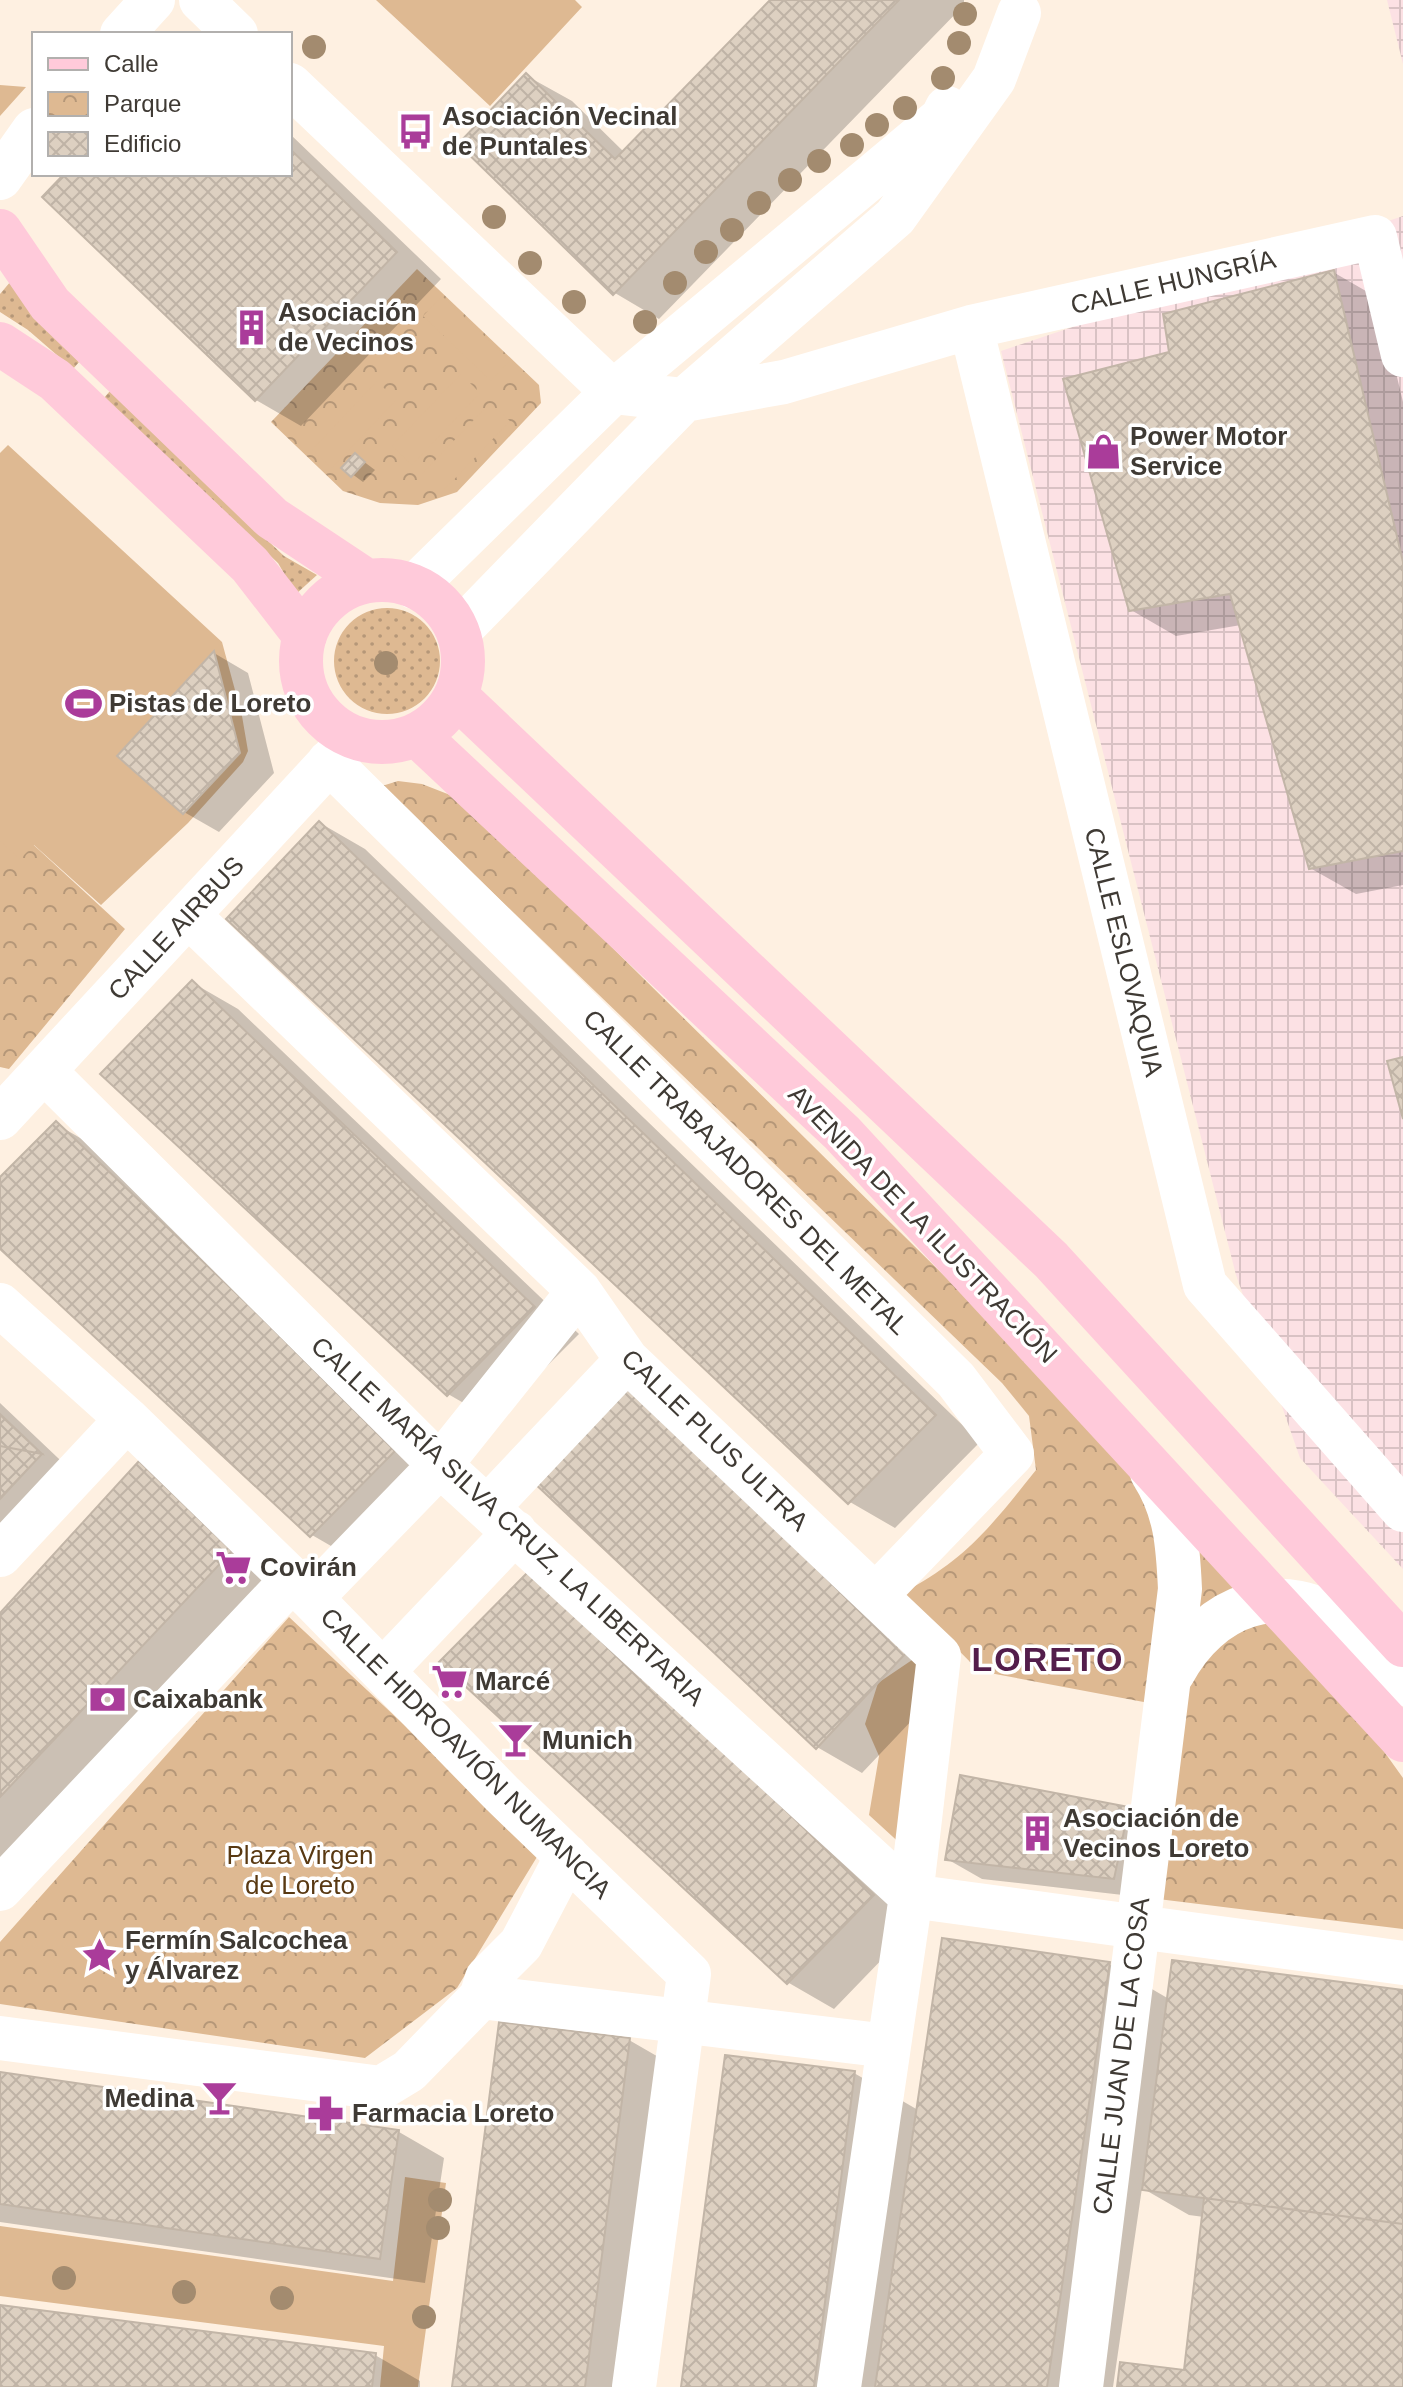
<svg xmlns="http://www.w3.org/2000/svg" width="1403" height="2387" font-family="Arial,sans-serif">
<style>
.industrial{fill:url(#industrial-grid)}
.grass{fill:url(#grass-dots)}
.park{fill:url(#park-crowns)}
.garden{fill:#deb992}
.shadow{fill:#0003}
.building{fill:url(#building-cross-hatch);stroke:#c2b5a7;stroke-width:2}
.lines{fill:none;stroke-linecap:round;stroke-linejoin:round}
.minor{stroke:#fff;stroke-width:44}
.major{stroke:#ffcada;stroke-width:44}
.tree{fill:#a38b6f}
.labels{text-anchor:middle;stroke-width:7;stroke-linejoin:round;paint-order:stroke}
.poi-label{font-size:26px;font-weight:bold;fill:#3f3a34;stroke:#fff;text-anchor:start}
.street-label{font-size:26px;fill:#3f3a34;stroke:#fff}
.park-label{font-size:26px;fill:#593912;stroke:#fff}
.district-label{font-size:34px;font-weight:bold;letter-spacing:2px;fill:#531d4b;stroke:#fff}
</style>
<defs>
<pattern id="industrial-grid" width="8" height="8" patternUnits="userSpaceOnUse" patternTransform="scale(2)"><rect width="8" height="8" fill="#fce1e4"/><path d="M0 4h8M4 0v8" fill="none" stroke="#d9c2c4"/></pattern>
<pattern id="grass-dots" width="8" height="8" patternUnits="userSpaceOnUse" patternTransform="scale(2)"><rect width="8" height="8" fill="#deb992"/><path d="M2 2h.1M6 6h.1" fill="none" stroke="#b59778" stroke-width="1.8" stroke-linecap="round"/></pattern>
<pattern id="park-crowns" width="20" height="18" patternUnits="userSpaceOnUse" patternTransform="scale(2)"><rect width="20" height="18" fill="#deb992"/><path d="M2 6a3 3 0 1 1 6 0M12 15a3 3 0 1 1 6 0" fill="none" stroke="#b59778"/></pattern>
<pattern id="building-cross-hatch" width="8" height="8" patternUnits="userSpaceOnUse" patternTransform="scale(2)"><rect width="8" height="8" fill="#ddd0c1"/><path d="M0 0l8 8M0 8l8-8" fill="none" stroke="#bfb3a6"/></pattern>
</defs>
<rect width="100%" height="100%" fill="#fef0e1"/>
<path class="industrial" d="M1387,0H1403V64Z
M1403,216V1569L1300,1458L1236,1275L1001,351Z"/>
<path class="grass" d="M11,281L79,362L73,369L28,330L0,312V294Z
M110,391L284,556L317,575L296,594L278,563L103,399Z
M334 661a53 53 0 1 1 106 0a53 53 0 1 1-106 0Z"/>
<path class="park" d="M417,269L539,385L541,403L457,492L418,505L380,503L343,491L271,422Z
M398,781L422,784L463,800L1077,1407L1243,1599L1149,1703L979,1671L902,1593C966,1560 992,1525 1036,1470L1029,1416L1002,1383L382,786Z
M0,814L125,929L9,1069L0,1067Z
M289,1617L540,1852L457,1988L365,2058L0,2004V1942Z
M1277,1620L1368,1729L1403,1778V1929L1158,1899L1192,1658L1222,1632Z"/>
<path class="garden" d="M376,0H575L582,7L490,106Z
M0,85L26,87L0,116Z
M442,296L510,360L491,381L423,316Z
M461,374L480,393L412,465L392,446Z
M377,381L396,400L332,468L312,450Z
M490,403L510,421L441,493L422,474Z
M8,445L222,642L242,716L248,751L243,762L188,823L101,905L34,845L20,859L0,841V453Z
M915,1658L943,1679L916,1858L869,1815L879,1756L865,1724L878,1683Z
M405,2177L446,2183L418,2387H380L384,2346L0,2296V2226L393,2281Z"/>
<path class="shadow" d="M773,0H964V5L659,319L615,293L527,76L572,101L625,153Z
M290,134L441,279L301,426L256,400L67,174H290Z
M1333,272L1378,298L1403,402V885L1356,894L1310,868L1241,625L1176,636L1131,610L1171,353Z
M355,455L375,470L363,482L344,468Z
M214,653L248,673L274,773L219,832L184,812Z
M320,823L365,849L980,1442L895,1528L850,1502Z
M193,983L238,1009L579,1334L493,1420L448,1394Z
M56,1124L101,1150L442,1475L357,1561L312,1535L0,1247V1180Z
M623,1388L950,1680L862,1773L817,1747Z
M0,1403L77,1476L0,1573Z
M185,1490L276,1577L0,1870V1616Z
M533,1570L918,1922L834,2009L789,1983L442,1662Z
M961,1777L1129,1809L1164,1829L1149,1898L982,1879L947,1859Z
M1109,1964L1169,1999L1403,1991V2387H1120L1185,2372L1204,2217L1189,2215L1142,2188L1113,2387H683L854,2073L918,2110Z
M629,2040L674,2066L633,2387H454Z
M0,2074L399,2132L444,2158L425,2283L0,2222Z
M0,2307L375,2355L420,2381V2387H0Z"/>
<path class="building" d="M770,0H899L613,295L458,144L526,73L615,159Z
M290,149L397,252L255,401L42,197L64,174H290Z
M1334,270L1403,562V851L1309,869L1230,594L1129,611L1063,379L1169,352L1163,314Z
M355,453L365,462L351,477L341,468Z
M214,651L240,753L183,814L117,756Z
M319,821L936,1415L848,1504L226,919Z
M192,980L535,1307L447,1396L100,1074Z
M1403,1057V1119L1387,1061Z
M56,1121L398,1448L310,1537L0,1249V1177Z
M623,1385L906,1653L816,1749L532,1481Z
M0,1414L42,1454L0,1446Z
M0,1415L42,1454L0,1498Z
M0,1446L42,1454L0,1499Z
M139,1461L232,1551L0,1797V1613Z
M532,1568L874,1895L787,1984L439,1662Z
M960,1775L1129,1807L1114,1879L945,1860Z
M942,1938L1110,1962L1047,2387H875Z
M1172,1960L1403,1990V2224L1142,2190Z
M499,2022L630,2038L585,2387H452Z
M725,2055L855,2071L814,2387H681Z
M0,2072L399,2130L380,2259L0,2204Z
M1204,2198L1403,2224V2387H1117L1120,2362L1184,2370Z
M0,2305L376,2353L372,2387H0Z"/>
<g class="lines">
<path class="minor" d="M201,0L236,34
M122,34L153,0
M290,85L613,392
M0,178L34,130
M971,327L1205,1285L1403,1510
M613,392L684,400L784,382L971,327L1375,237L1403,355
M414,587L613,392L942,118L947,108
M458,632L684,400L895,217L994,79L1019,13
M329,762L956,1380L1012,1454L876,1595
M188,915L579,1291L627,1360L939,1656L911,1896L839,2387
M44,1071L440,1465L911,1896
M0,1118L352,738
M0,1305L127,1419L311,1598L502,1794L689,1974L634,2387
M488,1507L627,1360
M0,1555L127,1419
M311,1598L440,1465L579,1291
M384,1670L515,1532
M1173,1673C1209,1605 1282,1576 1348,1626C1368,1642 1385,1665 1403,1684
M0,1889L291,1581
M911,1896L1403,1963
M481,1997L888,2046
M0,2038L381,2088L409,2071L481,1997L487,1978L521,1944L567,1856
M1081,2387L1180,1589C1178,1546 1176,1510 1152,1473"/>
<path class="major" d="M0,231L50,304L272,518L367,581
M0,344L55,380L250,565L305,636
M301 661a81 81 0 1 1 162 0a81 81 0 1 1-162 0Z
M456,696L1051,1260L1403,1645
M417,735L842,1133L1403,1740"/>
</g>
<g class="tree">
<circle cx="965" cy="14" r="12"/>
<circle cx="959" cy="43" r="12"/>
<circle cx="314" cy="47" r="12"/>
<circle cx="943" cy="78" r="12"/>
<circle cx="905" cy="108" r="12"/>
<circle cx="877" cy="125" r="12"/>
<circle cx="852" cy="145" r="12"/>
<circle cx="819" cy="161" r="12"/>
<circle cx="790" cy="180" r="12"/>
<circle cx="759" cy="203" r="12"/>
<circle cx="494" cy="217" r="12"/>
<circle cx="732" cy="230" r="12"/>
<circle cx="706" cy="252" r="12"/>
<circle cx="530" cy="263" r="12"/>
<circle cx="675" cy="283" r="12"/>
<circle cx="574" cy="302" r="12"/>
<circle cx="645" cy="322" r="12"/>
<circle cx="386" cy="663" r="12"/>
<circle cx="440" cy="2200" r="12"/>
<circle cx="438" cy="2228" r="12"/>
<circle cx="64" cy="2278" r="12"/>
<circle cx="184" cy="2292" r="12"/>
<circle cx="282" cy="2298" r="12"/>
<circle cx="424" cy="2317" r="12"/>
</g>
<defs>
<symbol id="bus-bare" viewBox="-9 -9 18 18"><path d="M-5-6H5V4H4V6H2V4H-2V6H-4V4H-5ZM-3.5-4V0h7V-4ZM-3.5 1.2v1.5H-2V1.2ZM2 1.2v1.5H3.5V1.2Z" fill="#aa3c9a" stroke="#fff" stroke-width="2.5" paint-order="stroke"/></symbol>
<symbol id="building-bare" viewBox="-9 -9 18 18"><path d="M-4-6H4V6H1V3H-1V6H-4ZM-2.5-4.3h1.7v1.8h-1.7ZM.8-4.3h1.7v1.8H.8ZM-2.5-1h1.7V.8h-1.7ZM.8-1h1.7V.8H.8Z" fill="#aa3c9a" stroke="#fff" stroke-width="2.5" paint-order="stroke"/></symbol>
<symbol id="shop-bare" viewBox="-9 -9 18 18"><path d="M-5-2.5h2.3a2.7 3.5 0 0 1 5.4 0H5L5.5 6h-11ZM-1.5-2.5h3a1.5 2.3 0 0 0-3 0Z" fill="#aa3c9a" stroke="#fff" stroke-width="2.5" paint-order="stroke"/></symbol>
<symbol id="stadium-bare" viewBox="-9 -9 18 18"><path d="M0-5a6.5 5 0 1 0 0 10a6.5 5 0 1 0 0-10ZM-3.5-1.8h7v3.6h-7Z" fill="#aa3c9a" stroke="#fff" stroke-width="2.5" paint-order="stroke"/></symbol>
<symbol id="supermarket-bare" viewBox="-9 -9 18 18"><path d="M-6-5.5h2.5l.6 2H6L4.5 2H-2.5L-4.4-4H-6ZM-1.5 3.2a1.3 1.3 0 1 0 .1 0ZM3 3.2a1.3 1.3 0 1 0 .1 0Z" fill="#aa3c9a" stroke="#fff" stroke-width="2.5" paint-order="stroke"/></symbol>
<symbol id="bank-bare" viewBox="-9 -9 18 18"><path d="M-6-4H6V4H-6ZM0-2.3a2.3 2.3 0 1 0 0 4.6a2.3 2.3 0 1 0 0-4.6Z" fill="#aa3c9a" stroke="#fff" stroke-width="2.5" paint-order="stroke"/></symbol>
<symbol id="bar-bare" viewBox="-9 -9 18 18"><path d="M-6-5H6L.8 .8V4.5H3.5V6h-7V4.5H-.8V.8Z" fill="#aa3c9a" stroke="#fff" stroke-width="2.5" paint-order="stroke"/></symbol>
<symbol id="sight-bare" viewBox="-9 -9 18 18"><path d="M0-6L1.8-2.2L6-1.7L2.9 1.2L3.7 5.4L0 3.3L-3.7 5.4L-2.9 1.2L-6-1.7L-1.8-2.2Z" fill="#aa3c9a" stroke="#fff" stroke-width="2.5" paint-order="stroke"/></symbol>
<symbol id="pharmacy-bare" viewBox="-9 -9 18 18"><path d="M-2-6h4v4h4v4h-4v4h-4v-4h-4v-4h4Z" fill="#aa3c9a" stroke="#fff" stroke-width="2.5" paint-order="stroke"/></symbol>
</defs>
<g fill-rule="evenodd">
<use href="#bus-bare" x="390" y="106" width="51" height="51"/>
<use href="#building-bare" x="226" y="302" width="51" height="51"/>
<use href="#shop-bare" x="1078" y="426" width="51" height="51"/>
<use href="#stadium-bare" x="58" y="678" width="51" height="51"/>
<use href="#supermarket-bare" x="208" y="1542" width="51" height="51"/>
<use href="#supermarket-bare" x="424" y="1656" width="51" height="51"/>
<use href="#bank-bare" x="82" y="1674" width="51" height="51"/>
<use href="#bar-bare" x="490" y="1714" width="51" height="51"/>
<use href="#building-bare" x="1012" y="1808" width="51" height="51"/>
<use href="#sight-bare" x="74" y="1930" width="51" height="51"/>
<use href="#bar-bare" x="194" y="2072" width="51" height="51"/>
<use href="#pharmacy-bare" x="300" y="2088" width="51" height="51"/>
</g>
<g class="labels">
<g class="poi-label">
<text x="442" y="125">Asociación Vecinal<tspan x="442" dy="30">de Puntales</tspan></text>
<text x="278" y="321">Asociación<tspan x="278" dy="30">de Vecinos</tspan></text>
<text x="1130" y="445">Power Motor<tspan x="1130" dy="30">Service</tspan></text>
<text x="109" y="712">Pistas de Loreto</text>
<text x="260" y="1576">Covirán</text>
<text x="475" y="1690">Marcé</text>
<text x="133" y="1708">Caixabank</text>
<text x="542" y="1749">Munich</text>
<text x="1063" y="1827">Asociación de<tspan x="1063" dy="30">Vecinos Loreto</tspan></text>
<text x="125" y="1949">Fermín Salcochea<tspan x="125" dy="30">y Álvarez</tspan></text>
<text x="194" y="2107" text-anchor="end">Medina</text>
<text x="352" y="2122">Farmacia Loreto</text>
</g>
<g class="street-label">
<text transform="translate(1173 282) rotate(-13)" y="9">CALLE HUNGRÍA</text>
<text transform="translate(176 928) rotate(-47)" y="9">CALLE AIRBUS</text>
<text transform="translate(1124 952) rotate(76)" y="9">CALLE ESLOVAQUIA</text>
<text transform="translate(746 1172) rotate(45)" y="9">CALLE TRABAJADORES DEL METAL</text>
<text transform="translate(923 1224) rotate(46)" y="9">AVENIDA DE LA ILUSTRACIÓN</text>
<text transform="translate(715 1440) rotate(44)" y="9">CALLE PLUS ULTRA</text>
<text transform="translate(508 1521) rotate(43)" y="9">CALLE MARÍA SILVA CRUZ, LA LIBERTARIA</text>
<text transform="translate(466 1753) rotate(45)" y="9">CALLE HIDROAVIÓN NUMANCIA</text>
<text transform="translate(1121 2056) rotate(-83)" y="9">CALLE JUAN DE LA COSA</text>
</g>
<g class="park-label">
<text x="300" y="1864">Plaza Virgen<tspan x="300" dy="30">de Loreto</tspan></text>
</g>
<g class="district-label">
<text x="1048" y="1671">LORETO</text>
</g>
</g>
<rect x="32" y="32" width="260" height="144" fill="#ffffff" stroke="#b2b0ae" stroke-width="2"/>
<rect x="48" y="58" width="40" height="12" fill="#ffcada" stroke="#b2b0ae" stroke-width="2"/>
<text x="104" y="72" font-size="24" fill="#3f3a34">Calle</text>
<rect x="48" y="92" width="40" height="24" fill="url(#park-crowns)" stroke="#b2b0ae" stroke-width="2"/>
<text x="104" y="112" font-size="24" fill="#3f3a34">Parque</text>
<rect x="48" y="132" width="40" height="24" fill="url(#building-cross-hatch)" stroke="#b2b0ae" stroke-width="2"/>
<text x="104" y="152" font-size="24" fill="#3f3a34">Edificio</text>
</svg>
